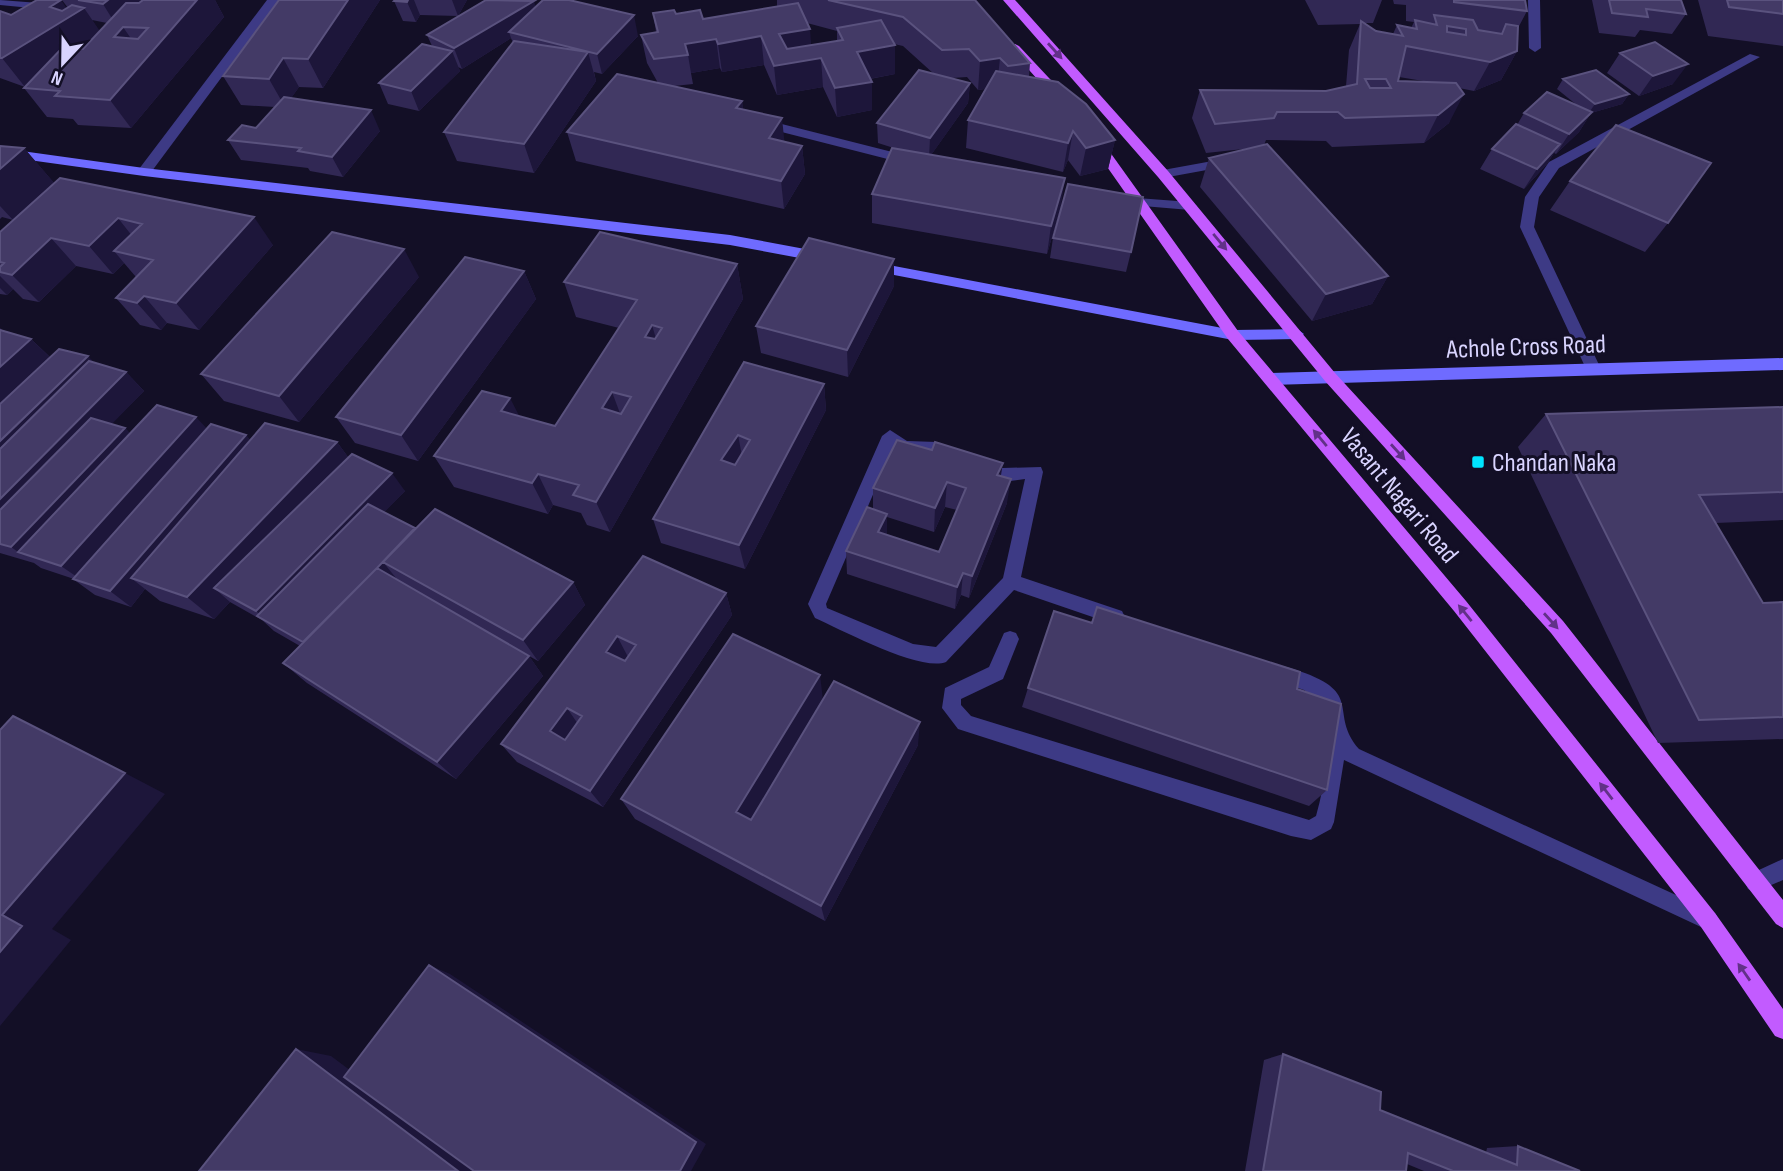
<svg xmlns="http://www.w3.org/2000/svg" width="1783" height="1171" font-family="'Sofia Sans Condensed',sans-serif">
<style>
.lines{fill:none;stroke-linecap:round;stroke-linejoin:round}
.lane{fill:#3d3a85;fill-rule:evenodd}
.street{fill:#3d3a85;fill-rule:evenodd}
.secondary{fill:#6f6bff;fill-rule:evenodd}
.primary{fill:#c25bff;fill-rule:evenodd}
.wall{fill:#312854;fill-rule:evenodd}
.shaded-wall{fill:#1d163a}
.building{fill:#433a66;stroke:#5a527e;stroke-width:2;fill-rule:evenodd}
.oneway{fill:#623188}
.poi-dot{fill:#00e5ff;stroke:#130f26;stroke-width:2.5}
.labels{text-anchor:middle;stroke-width:6;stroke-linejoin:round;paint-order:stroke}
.street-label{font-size:26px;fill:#d9d4ff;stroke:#130f26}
.poi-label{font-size:26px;fill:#d9d4ff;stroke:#130f26;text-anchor:start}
</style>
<rect width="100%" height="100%" fill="#130f26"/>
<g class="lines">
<path class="lane" d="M1750,54L1760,57L1559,168L1539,197L1534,227L1601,369L1598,373H1588L1520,227L1525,197L1549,162Z
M762,119L916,158L917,161L911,165L758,126L756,123Z
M1124,197L1190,202L1197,206L1190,210L1119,204V198Z"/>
<path class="street" d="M0,0L52,4L58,7L52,10L0,5Z
M267,0H279L149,175H139V169Z
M1528,0H1540L1541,48L1535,52L1529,48Z
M1229,158L1235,162L1234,165L1163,178L1156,174L1163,170Z
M890,430L907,441L937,442L1003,468L1041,467L1043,472L1021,577L1122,611L1125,617L1122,623L1116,625L1014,590L946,662C920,672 842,630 815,618L808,604L882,436ZM893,448L903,453L936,454L1002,482L1025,479L1003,578L936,647L913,644L827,608L826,604Z
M1010,631L1016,633L1019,639L1003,679L961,699V705L971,716L1309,820L1316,816C1326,781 1331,740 1325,705L1304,690L1272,679L1270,673L1272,667C1282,664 1290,668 1299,671C1365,693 1328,713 1359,749L1715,913L1719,920L1715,927L1708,931L1701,927L1344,760L1334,822L1331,829L1311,840L1291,836L958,729L942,708L945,688L989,667L1004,633Z
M1783,859V880L1755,892L1748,889L1745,882L1748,875Z"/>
<path class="secondary" d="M0,148L144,168L730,235L821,252L828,257L821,262L730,245L144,176L0,156Z
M873,262L1233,330L1297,329L1304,334L1297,339L1233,340L868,270L866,267Z
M1783,358V370L1271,385L1263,379L1271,373Z"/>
<path class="primary" d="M1003,0H1015L1168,171L1335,373L1563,621L1783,900V928L1776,924L1551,633L1325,381L1158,177Z
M1015,44L1019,46L1064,94V100H1056L1011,50L1009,48Z
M1097,140L1102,141L1238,331L1466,601L1715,913L1783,1009V1039L1775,1036L1701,927L1454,611L1228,339L1091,144Z"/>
</g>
<path class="wall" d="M62,0H215L224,17L131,128L78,125L73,119L47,117L24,88L25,87L0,78V11L11,15L67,8H68ZM92,20L107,23L99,31Z
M279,0H380L323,88L299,87L291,98L380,131L343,177L310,171L308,168L241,160L228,140L256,128L275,107L241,105L223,76Z
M395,0H467L458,16L420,15L416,22L403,21L394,1Z
M777,0H975L1030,63L1029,77L1115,140L1108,169L1080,176L1068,160L1063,172L966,148L968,120L985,89L978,90L967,77L952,78L970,83L968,103L931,155L1061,206L1047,254L872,223V194L900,150L878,143L877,123L934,74L903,46L894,44L895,74L870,79L872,82V110L837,117L823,87L777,95L764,65L722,72L720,68L691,73L693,84L674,86L742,101L743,110L784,142L802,146L805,174L784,209L576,161L567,132L658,83L647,63L641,35L656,32L653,13L676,14L703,19L777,6ZM807,23L837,31V41L811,45Z
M1305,0H1382L1373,23H1365L1376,31L1393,34L1397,25L1411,28L1414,22L1406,21V5L1394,4L1393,0H1525L1527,11L1518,28L1517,51L1501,80L1474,91L1459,88L1449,123L1424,143L1332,147L1326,141L1266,140L1264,145L1388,276L1372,304L1312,321L1200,187L1209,158L1253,148L1206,153L1192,118L1200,90L1326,91L1346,86L1349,50L1360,24L1318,25ZM1399,77L1429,82L1398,81Z
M1592,0H1681L1686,14L1672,34L1640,30L1635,37L1599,33Z
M1698,0H1783V46L1708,36Z
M536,7L638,36L602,74L594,72L596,81L534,173L457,161L444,132L513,43L511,38L462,69L458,67L460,71L419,111L388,104L379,83L432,46L427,35Z
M1620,53L1673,84L1639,96L1607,73Z
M1563,79L1629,94L1622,104L1591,113L1579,132L1556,154L1554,153L1547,164L1524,189L1480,169L1492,149L1517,125L1524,113L1578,106L1557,89Z
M0,146L24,148L54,183L273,245L199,330L167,323L161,330L140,325L116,298L136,277L124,263L113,274L76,266L39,302L23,299L13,289L7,295L0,294V232L13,220L2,217L0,219Z
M1570,181L1668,223L1645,252L1550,210Z
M1053,238L1131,252L1126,272L1050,258Z
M737,264L743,299L610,532L587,525L581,513L553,505L548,514L454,487L434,456L519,416L555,426L619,328L576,317L564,282Z
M524,271L536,299L418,461L355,443L336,417Z
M419,277L299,422L224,401L201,374Z
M894,286L848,377L761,353L756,326Z
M0,328L2,330L31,339L50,357L94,363L126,372L144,391L111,424L125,428L130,434L207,429L246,435L250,440L337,442L348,457L405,491L384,512L416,528L573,582L585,605L538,661L522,652L529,656L543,676L456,779L307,683L283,663L300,646L274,631L262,620L230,602L214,619L160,601L145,589L131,607L95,595L73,579H74L41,568L34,563L0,553Z
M744,362L824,384L826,410L745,569L661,543L653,519Z
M1783,407V520L1716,523L1763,603L1783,602V739L1658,743L1518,447L1546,414Z
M932,450L1003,463L1000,476L1007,503L969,598L961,595L955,609L847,574L846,551L873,509V488ZM945,507L957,510L939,552L887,535V517L934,532Z
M643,556L726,593L732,615L603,807L517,762L501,744Z
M1028,688L1297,689L1327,790L1309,806L1022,707Z
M823,699L918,745L825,921L635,819L621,799Z
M1283,1054L1380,1110L1486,1153L1487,1148L1518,1146L1580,1171H1424L1407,1164L1406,1171H1245L1264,1060Z"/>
<path class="shaded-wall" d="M61,0L72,16L84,8L104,37L25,87L2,58L50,7Z
M108,0H147L116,25L103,4Z
M197,0H215L224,17L131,128L110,100Z
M348,0H380L323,88L308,59Z
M408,0H414L420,15L416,22L407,2Z
M452,0H467L458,16Z
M534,1L540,21L509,32L511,38L462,69L454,48Z
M634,15L638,36L602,74L597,54Z
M123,27L143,56L114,37Z
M810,29L812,57L782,63L779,34Z
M761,36L764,65L722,72L718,44Z
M716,39L720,68L691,73L688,55L685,44Z
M895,45V74L858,81L857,52Z
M452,51L460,71L419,111L411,91Z
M1517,51L1501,80L1474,91L1490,62Z
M588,52L596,81L534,173L524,144Z
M283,58L299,87L285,107L269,79Z
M821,58L823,87L777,95L774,66Z
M1000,58L997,87L978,90L980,61Z
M1688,64L1673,84L1639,96L1653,76Z
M872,82V110L837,117L835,88Z
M970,83L968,103L929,158L930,138Z
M1464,94L1449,123L1424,143L1438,115Z
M1629,94L1622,104L1591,113L1579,132L1556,154L1569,134L1588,114L1595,104Z
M742,101L746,130L736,108Z
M371,110L380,131L343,177L332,157Z
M782,118L785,147L769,138Z
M1073,131L1068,160L1063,172L1068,143Z
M1115,140L1108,169L1080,176L1086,148Z
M1560,144L1547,164L1524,189L1537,169Z
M802,146L805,174L784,209L781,181Z
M24,148L55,184L13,220L0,206V169Z
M1065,178L1061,206L1047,254L1051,226Z
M254,217L273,245L199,330L176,303Z
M118,218L140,246L114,251L124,263L113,274L89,246Z
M51,238L76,266L39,302L12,275Z
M404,249L419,277L299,422L279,396Z
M894,259V286L848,377L847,350Z
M737,264L743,299L610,532L596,502Z
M524,271L536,299L418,461L401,435Z
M0,276L13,289L7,295L0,288Z
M1388,276L1372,304L1312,321L1326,294Z
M144,296L167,323L161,330L137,303Z
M652,325L662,359L645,337Z
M0,328L21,348L31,339L59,366L0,422Z
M88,356L106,375L0,480V441Z
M126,372L144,391L0,539V499Z
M824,384L826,410L745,569L739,545Z
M612,392L624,424L602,408Z
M510,398L527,431L501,411Z
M196,417L213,435L83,581L61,566Z
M125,428L143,446L18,552L34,563L11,547Z
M246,435L261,453L131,578L145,589L131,607L110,591Z
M738,435L743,461L727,485L721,460Z
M337,442L356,468L214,588L230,602L214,619L187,597Z
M1003,463L999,487L997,475Z
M392,473L405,491L274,626L256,611Z
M538,474L553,505L548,514L532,483Z
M1011,479L1007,503L969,598L972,576Z
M947,482L945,507L934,532L935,508Z
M887,514V538L878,532Z
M383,562L396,578L322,658L306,644Z
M963,573L961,595L955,609L957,587Z
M573,582L585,605L538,661L523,640Z
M726,593L732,615L603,807L590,791Z
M617,636L628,657L618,672L606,652Z
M529,656L543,676L456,779L437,762Z
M820,675L823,700L744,831L736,812Z
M567,708L580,727L564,750L550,731Z
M920,722L918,745L825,921L821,906Z
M125,773L165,794L52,929L71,940L0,1026V952L2,915Z
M429,965L450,974L706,1144L691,1171H680Z
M296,1049L331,1056L485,1171H458Z"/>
<path class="building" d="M37,0H61L50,7L62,11L72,5L84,8L2,58H0V11L11,15Z
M78,0H108L103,4Z
M143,0H197L110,100L55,96L60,91L24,88L63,47L83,49L126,3H139ZM123,27L148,28L138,39L114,37Z
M279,0H348L308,59L283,58L269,79L223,76Z
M395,0H408L407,2L394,1Z
M486,0L534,1L454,48L427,35Z
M543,0H569L634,15L597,54L509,32Z
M828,0H975L1030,63L1008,66L1000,58L980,61L969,49L942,50L903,17Z
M1454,0H1525L1527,11L1454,2Z
M1609,0H1681L1686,14L1646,9L1648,17L1612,13Z
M1727,0H1783V14L1729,7Z
M798,3L810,29L779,34L787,49L843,40L837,28L881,20L895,45L857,52L872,82L835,88L821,58L774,66L761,36L718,44L716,39L685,44L688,55L654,59L641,35L658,32L653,13L674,10L676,14L700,10L703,19Z
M1434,15L1473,20L1478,30L1502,34L1506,24L1518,26L1517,51L1490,62L1406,46L1398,81L1456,83L1464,94L1438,115L1345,118L1338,112H1277L1274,118L1215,124L1200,90L1326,91L1357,84L1361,21L1376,31L1403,36L1397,25L1417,29L1415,20L1437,25ZM1447,26L1466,29V35L1447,32ZM1365,79H1386L1391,88H1370Z
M514,41L588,52L524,144L444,132Z
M1655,42L1688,64L1653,76L1620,53Z
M422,44L452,51L411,91L379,83Z
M919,70L970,83L930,138L877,123Z
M1596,70L1629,94L1595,104L1563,79Z
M996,71L1058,82L1086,104L1115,140L1086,148L1073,131L1068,143L968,120Z
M617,74L742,101L736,108L782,118L769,138L802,146L781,181L567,132Z
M1547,92L1592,112L1569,134L1524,113Z
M284,97L371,110L332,157L298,151L301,148L228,140L242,125L256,128Z
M1516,124L1560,144L1537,169L1492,149Z
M1616,125L1711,163L1668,223L1570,181Z
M1267,144L1388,276L1326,294L1209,158Z
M0,146L24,148L0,169Z
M892,148L1065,178L1051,226L872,194Z
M60,178L254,217L176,303L144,296L137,303L116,298L153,260L114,251L142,224L118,218L89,246L51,238L12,275L0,272V267L4,263L0,262V232Z
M1068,184L1143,197L1131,252L1053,238Z
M332,232L404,249L279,396L201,374Z
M600,232L737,264L596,502L573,495L579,485L538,474L532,483L434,456L482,391L510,398L501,411L555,426L637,300L564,282ZM652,325L662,328L655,339L645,337ZM612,392L631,397L621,414L602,408Z
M809,238L894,259L847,350L756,326Z
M465,257L524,271L401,435L336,417Z
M0,330L31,339L0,367Z
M59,349L88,356L0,441V404Z
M89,361L126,372L0,499V449Z
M744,362L824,384L739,545L653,519ZM738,435L750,440L735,465L721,460Z
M157,405L196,417L61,566L18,552Z
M1783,407V492L1699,495L1763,603L1783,602V717L1699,720L1546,414Z
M91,418L125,428L11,547L0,544V510Z
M265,423L337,442L187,597L131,578Z
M211,424L246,435L110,591L73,579Z
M897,440L932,450L935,442L1003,463L997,475L1011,479L972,576L963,573L957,587L846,551L867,507L887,514L878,532L939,552L966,488L947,482L935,508L873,488Z
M352,454L392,473L256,611L214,588Z
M368,504L415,528L377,568L303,642L257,616Z
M435,509L573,582L523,640L383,562Z
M643,556L726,593L590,791L501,744ZM617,636L636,645L625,661L606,652ZM567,708L582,716L565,740L550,731Z
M377,568L529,656L437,762L283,663Z
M1097,607L1300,672L1297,689L1341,704L1327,790L1028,688L1054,611L1092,623Z
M733,634L820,675L736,812L751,820L834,681L920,722L821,906L621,799Z
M13,716L125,773L2,915L22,926L0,952V730Z
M429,965L696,1142L680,1171H474L344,1077Z
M296,1049L458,1171H199Z
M1283,1054L1381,1092L1380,1110L1517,1165L1518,1146L1580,1171H1453L1408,1153L1406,1171H1263Z"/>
<defs><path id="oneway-solid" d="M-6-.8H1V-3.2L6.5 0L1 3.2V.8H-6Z" transform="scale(1.75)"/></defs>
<g class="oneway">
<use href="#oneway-solid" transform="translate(1055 51) rotate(48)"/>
<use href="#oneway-solid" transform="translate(1220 242) rotate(50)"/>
<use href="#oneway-solid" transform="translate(1320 438) rotate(-130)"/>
<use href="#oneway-solid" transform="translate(1398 452) rotate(48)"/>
<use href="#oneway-solid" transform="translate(1465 613) rotate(-129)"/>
<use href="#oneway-solid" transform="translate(1551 621) rotate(48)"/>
<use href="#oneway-solid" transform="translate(1606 791) rotate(-128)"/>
<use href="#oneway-solid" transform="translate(1744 972) rotate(-125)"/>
</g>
<rect class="poi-dot" x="1471" y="455" width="14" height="14" rx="3.5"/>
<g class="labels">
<g class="street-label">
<text transform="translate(1526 346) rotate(-2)" y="9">Achole Cross Road</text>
<text transform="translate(1400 495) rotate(50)" y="9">Vasant Nagari Road</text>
</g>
<g class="poi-label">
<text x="1492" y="471">Chandan Naka</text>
</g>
</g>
<g transform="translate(63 63) rotate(202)" stroke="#130f26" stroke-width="5" paint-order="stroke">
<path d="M0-5L12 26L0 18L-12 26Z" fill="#d9d4ff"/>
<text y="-10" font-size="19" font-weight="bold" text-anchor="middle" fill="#d9d4ff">N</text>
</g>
</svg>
